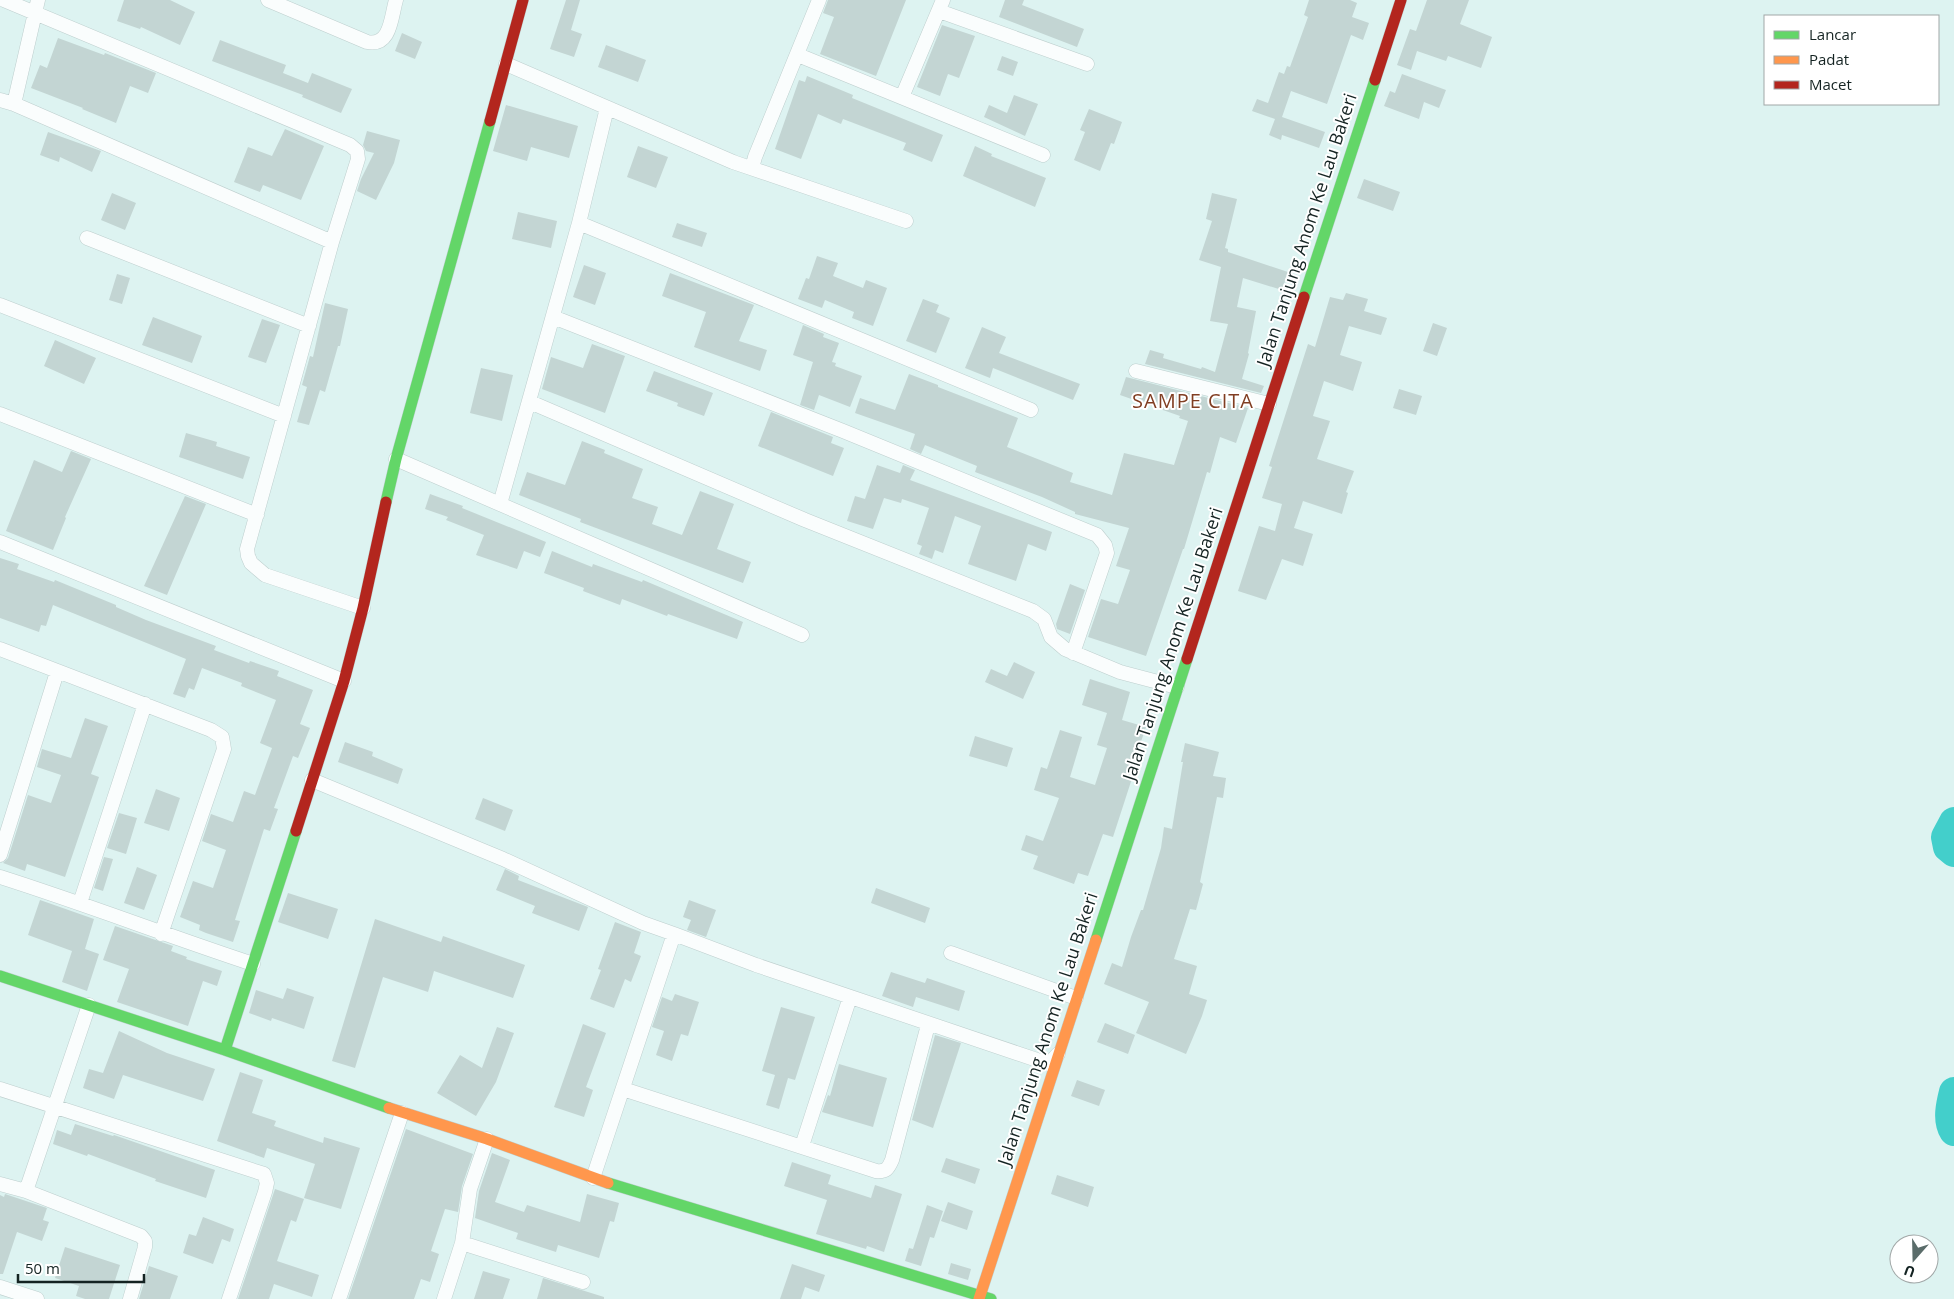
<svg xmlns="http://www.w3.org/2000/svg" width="1954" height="1299" font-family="'Open Sans',sans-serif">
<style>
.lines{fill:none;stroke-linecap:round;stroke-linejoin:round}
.river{stroke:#43cfcb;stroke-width:30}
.building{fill:#c3d5d3}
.street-casing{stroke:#becfce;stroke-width:15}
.fast-casing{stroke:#becfce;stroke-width:12}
.slow-casing{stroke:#becfce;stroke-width:12}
.jam-casing{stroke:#becfce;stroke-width:12}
.street{stroke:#fafdfd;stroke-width:14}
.fast{stroke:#63d668;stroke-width:11}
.slow{stroke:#ff974d;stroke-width:11}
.jam{stroke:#b3261e;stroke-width:11}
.labels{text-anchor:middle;stroke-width:4;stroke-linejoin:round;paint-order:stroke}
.street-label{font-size:18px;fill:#142322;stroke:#fff}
.quarter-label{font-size:20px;letter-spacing:1px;fill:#803e22;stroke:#fff}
</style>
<rect width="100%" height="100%" fill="#ddf3f1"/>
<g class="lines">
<path class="river" d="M1954,822L1946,837L1948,847L1954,852
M1954,1092C1951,1104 1947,1120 1954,1131"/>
</g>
<path class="building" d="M124,0H170L195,12L180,45L141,27L140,29L117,21Z
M566,0H580L571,30L582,34L574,57L550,49Z
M828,0H906L876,76L820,54L834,17L823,13Z
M1005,0H1024L1022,5L1084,29L1077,47L999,17Z
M1309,0H1350L1357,3L1352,17L1369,23L1363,40L1351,35L1327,104L1291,91L1282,117L1325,132L1319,148L1282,135L1281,140L1269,135L1275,119L1252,111L1257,99L1268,103L1279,72L1284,74L1287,66L1290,67L1308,17L1304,15Z
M1427,0H1469L1460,24L1492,37L1481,68L1448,56L1446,61L1417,51L1411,70L1397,65L1410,29L1416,31Z
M942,25L975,36L959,78L948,74L940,96L917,87Z
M402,33L422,42L415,59L395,51Z
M58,38L104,55L105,53L156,73L148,93L130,86L116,123L82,109L83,108L31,88L40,65L47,68Z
M220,40L286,65L283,73L308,83L312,73L352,89L341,113L302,97L303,95L212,61Z
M606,45L646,60L638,82L598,67Z
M1002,56L1018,62L1013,76L997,70Z
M1402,74L1446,90L1439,108L1424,102L1419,119L1384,106L1390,91L1395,93Z
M807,76L853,95L852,98L943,135L932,162L903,150L906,143L843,119L841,124L818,114L801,159L775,149L799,80L805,82Z
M1014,95L1038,104L1025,136L984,117L989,105L1007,113Z
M506,105L578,126L569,158L531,147L527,161L493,151Z
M1089,109L1122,122L1114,144L1111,143L1100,171L1074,160L1085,132L1080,130Z
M285,129L324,146L301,200L263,185L260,192L234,182L248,147L272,156Z
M367,131L400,140L394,163L376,200L357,191L361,179L374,153L366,151L363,145Z
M48,132L101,151L92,172L60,157L59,162L40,155Z
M638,146L668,157L656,188L627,177Z
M975,146L992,154L991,156L1046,178L1035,207L963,176Z
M1364,179L1400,192L1393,211L1357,198Z
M112,193L136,203L125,230L101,220Z
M1212,193L1237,199L1225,248L1228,249V252L1288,272L1282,290L1243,278L1237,307L1256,311L1248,353L1249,354L1242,379L1264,386L1261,393L1145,364L1150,350L1164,354L1163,358L1201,369L1202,367L1215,372L1228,324L1210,321L1221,267L1199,260L1212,221L1206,219Z
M518,212L557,221L551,248L512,239Z
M677,223L707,233L702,247L672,237Z
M817,256L838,263L833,276L863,288L866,280L887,288L873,326L852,318L854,312L825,300L822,308L798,299L806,278L809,279Z
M584,265L606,273L595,305L573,297Z
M670,273L754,305L739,341L767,350L760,371L694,347L706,312L662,296Z
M117,274L130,278L122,304L109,300Z
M1346,293L1368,299L1364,311L1387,318L1381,335L1349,326L1340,355L1362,362L1353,391L1324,381L1313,416L1330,421L1317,459L1354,471L1346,492L1348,493L1342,514L1303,501L1294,528L1313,534L1303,566L1282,559L1266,600L1238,591L1259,526L1275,531L1282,504L1262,498L1272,467L1269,466L1308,344L1315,347L1330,297L1343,300Z
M923,299L939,305L936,312L950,318L936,353L906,341Z
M325,303L348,309L340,346H338L325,392L320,390L309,425L297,422L307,387L302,385L310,356L313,357Z
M153,317L202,336L192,363L142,345Z
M262,319L280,325L266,363L248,357Z
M1433,323L1447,328L1437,356L1423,351Z
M803,325L824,334L823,337L839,343L832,362L836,363L835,366L862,376L850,407L819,395L814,410L800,405L813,362L793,355Z
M982,327L1006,337L999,353L1080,384L1073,400L993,368L990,378L965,368Z
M55,340L96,358L84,384L44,366Z
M592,344L625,356L605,413L542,389L551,357L583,368Z
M481,368L513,375L502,421L470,413Z
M654,371L713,393L704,416L677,406L678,403L646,391Z
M909,374L938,385V387L1018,418L1007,447L1073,473L1070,482L1112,495L1124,453L1174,465L1188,421L1179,418L1180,416L1120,395L1126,377L1248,408L1236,443L1220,437L1210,473L1207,472L1184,549H1183L1146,656L1088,637L1101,599L1118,604L1130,570L1116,566L1129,528L1075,514V512L1042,497L975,472L977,466L925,445L921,454L910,449L915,434L855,413L860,398L895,410Z
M1399,389L1422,396L1416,415L1393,408Z
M771,412L833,437L831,443L844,448L833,476L758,446Z
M186,433L217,442L216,446L250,457L243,479L179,457Z
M582,441L605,450L604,453L643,469L632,498L658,507L652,524L682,535L700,491L734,504L717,549L751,562L743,583L580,522L581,519L519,495L527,472L565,485Z
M71,451L91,459L65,517L66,518L53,550L6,531L34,460L62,472Z
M877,465L900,473L903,465L915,470L910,480L1052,532L1046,551L1028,544L1016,581L968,564L981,526L955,516L943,553L935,550L932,559L919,554L922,546L917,544L929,508L902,499L901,503L884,498L873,529L847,521L855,496L865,499Z
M430,494L463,506L462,508L546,542L540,557L524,551L517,569L476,555L484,535L446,520L448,517L425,509Z
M185,496L206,504L167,595L144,586Z
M552,551L592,567L593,564L642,582L643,580L743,622L737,639L668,614L667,616L622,599L620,605L583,591L584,588L544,573Z
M0,558L19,564L17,569L54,582L55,580L116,605V607L146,620L216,646L214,650L249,663L250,661L279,671L277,676L313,690L300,724L310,728L298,758L293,756L274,808L278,809L270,831L264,829L235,920L240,921L233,942L206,933L199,930L200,925L180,917L193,881L213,888L226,850L202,841L211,814L233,822L244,791L255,795L272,748L260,743L276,700L241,686L242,683L202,668L194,690L189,688L185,698L173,694L186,659L53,605L46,626L41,625L39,632L0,618Z
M1070,584L1085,590L1070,634L1057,629L1056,624Z
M1014,662L1035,672L1023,699L985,682L991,669L1007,676Z
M1090,679L1130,692L1122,720L1146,727L1134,762L1137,763L1113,837L1103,834L1088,876L1078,873L1074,884L1033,869L1038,856L1021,850L1026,835L1043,841L1059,798L1034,790L1041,767L1047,769L1060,730L1082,737L1070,777L1095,785L1107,748L1097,745L1107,713L1082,705Z
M85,718L108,726L91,774L99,777L65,877L27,864L25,871L3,863L8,858L28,795L51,803L61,775L37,767L42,749L71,758Z
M975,736L1013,748L1007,767L969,756Z
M345,742L373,752L372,756L403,769L398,784L338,762Z
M1185,743L1219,752L1213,776L1226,778L1223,798L1217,797L1200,882L1203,884L1196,910L1190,909L1174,959L1197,966L1189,994L1207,1000L1202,1016L1186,1054L1136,1033L1149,1002L1104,984L1112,963L1122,967L1131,937L1141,910H1143L1161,848L1164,827L1172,829L1183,762H1181Z
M156,789L180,798L169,831L144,823Z
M483,798L513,810L505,831L475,819Z
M119,813L137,818L126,854L107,848Z
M104,857L113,859L103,891L94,888Z
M137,867L157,875L144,910L124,903Z
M505,869L519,876L518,880L588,907L579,931L532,913L535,906L496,890Z
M876,888L930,908L925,923L871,903Z
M288,893L338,909L328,939L278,922Z
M40,900L94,919L85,949L99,954L87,991L62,982L72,951L28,935Z
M689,900L716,910L706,937L687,930L691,920L683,917Z
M375,919L441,942L443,936L525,965L513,998L434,971L428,992L383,977L355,1068L332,1061Z
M615,922L641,932L634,953L641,956L631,982L625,979L614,1008L590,999L601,970L598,969Z
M115,926L173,946L171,951L187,957L186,959L222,971L217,986L203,981L188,1026L117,1002L129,969L103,960Z
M891,972L925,983L927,978L965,991L959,1011L916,997L913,1007L882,996Z
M287,988L314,997L304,1029L272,1018L271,1021L249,1013L256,990L283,999Z
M675,994L699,1002L688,1036L681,1034L672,1061L656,1055L664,1031L652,1027L662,997L672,1001Z
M781,1007L815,1017L795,1080L788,1078L779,1109L766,1105L775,1075L762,1071Z
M1105,1023L1135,1035L1128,1054L1097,1042Z
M583,1024L606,1033L586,1087L593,1090L584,1117L554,1107Z
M497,1027L514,1033L496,1082L476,1116L437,1093L460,1055L482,1068Z
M119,1031L167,1053L215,1069L203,1101L123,1075L114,1099L83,1088L89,1069L103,1073Z
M935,1035L961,1043L933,1128L912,1120Z
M839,1064L887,1078L873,1127L822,1112L828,1095L830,1096Z
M240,1072L263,1080L252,1113L276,1121L274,1126L323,1143L324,1137L360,1148L341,1209L304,1198L315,1164L267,1148L264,1158L217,1141Z
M1077,1080L1105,1090L1099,1106L1071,1096Z
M75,1124L113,1136L114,1135L215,1170L206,1198L155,1181L156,1179L88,1154L87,1156L53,1144L57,1130L71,1135Z
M406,1129L473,1154L462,1186L458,1212L445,1209L431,1251L439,1254L430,1282L421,1279L414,1299H348Z
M492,1153L510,1160L495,1202L524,1212L527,1205L580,1222L587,1194L619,1203L614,1222L610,1221L599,1258L558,1245L556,1252L516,1239L518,1233L475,1218L479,1191Z
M946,1158L980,1169L975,1184L941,1172Z
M792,1162L831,1175L828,1184L871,1198L875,1185L902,1194L884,1252L867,1246L866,1249L816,1234L827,1200L784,1186Z
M1057,1175L1094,1187L1088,1207L1051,1194Z
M275,1189L304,1199L296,1222L291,1220L277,1261L319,1275L312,1297L274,1284L269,1299H238Z
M5,1194L47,1208L43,1220L49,1222L42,1241L17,1232L3,1274H0V1195L4,1197Z
M948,1202L973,1211L967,1230L941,1221Z
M927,1205L943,1211L934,1238L930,1237L921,1266L905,1261L909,1248L913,1249Z
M203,1217L234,1229L230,1242L222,1239L213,1264L183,1253L189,1234L196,1236Z
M65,1247L120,1265L109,1299H85L76,1296L79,1286L55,1278Z
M951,1263L971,1269L968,1280L948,1274Z
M792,1264L825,1275L819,1292L805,1287L801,1299H780Z
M149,1266L178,1276L170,1299H139Z
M483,1271L510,1279L503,1299H474Z
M543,1278L604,1297V1299H537Z"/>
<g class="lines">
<defs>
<path id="street" d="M4,0L350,145L357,151L358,159L332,242L247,549L248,556L251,563L265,575L363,608
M38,0L14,104L332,242
M268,0L367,42C391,47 391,17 396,0
M939,11L1087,64
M798,55L1043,155
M506,64L733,162L906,221
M902,97L943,0
M0,100L14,104
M752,168L755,157L819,0
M579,223L1031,410
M87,238L309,326
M0,305L284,416
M553,317L843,431L1097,535L1105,545L1107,553L1073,653
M1136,371L1269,404
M530,402L805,520L1033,611L1044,619L1051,637L1065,649L1120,672L1177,687
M0,414L257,515
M396,459L802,635
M500,504L579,223L607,108
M0,542L344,681
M0,649L211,730L222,737L224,749L161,934
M312,780L503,859L643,923L674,934L593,1178
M0,855L57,672
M0,877C85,904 168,936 253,964
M80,903L145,704
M674,934L756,965L1049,1064L1058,1054
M951,953L1076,998
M0,1089L264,1174L267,1183L265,1192L229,1299
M623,1089L876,1171C886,1172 888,1169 892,1160L928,1025
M802,1146L850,997
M0,1184L26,1191L141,1236L145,1241V1247L130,1299
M26,1191L89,1005
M462,1243L583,1282
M0,1287L37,1299
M339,1299L402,1113
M444,1299L462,1243L470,1189L487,1139"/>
<path id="fast" d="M1304,297L1375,80
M386,502L396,459L490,121
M1096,940L1187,659
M0,976L225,1050L389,1108
M225,1050L296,831
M608,1183L991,1299"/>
<path id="slow" d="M389,1108L487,1139L608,1183
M979,1299L1096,940"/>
<path id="jam" d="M1375,80L1401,0
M490,121L523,0
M1187,659L1304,297
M296,831L344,681L363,608L386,502"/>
</defs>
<use href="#street" class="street-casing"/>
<use href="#fast" class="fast-casing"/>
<use href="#slow" class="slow-casing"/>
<use href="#jam" class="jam-casing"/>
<use href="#street" class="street"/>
<use href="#fast" class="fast"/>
<use href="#slow" class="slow"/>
<use href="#jam" class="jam"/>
</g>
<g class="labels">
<g class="street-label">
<text transform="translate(1307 230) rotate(-72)" y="6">Jalan Tanjung Anom Ke Lau Bakeri</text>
<text transform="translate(1173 644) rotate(-72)" y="6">Jalan Tanjung Anom Ke Lau Bakeri</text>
<text transform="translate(1048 1029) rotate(-72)" y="6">Jalan Tanjung Anom Ke Lau Bakeri</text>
</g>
<g class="quarter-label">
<text x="1193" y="408">SAMPE CITA</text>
</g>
</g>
<rect x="1764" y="15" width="175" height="90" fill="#ffffff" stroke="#a1a7a7"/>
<rect x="1774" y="31" width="25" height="8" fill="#63d668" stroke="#a1a7a7"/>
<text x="1809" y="40" font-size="15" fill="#142322">Lancar</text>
<rect x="1774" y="56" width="25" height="8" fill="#ff974d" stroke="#a1a7a7"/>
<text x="1809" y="65" font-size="15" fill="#142322">Padat</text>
<rect x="1774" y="81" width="25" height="8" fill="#b3261e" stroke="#a1a7a7"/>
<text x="1809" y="90" font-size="15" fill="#142322">Macet</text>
<g transform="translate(1914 1259) rotate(200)"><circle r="24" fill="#ffffff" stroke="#a1a7a7"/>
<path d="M0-4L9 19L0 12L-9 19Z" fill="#5a6c6a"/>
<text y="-8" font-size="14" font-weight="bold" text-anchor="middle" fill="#142322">U</text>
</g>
<path d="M18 1274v8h126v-8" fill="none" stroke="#142322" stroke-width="2.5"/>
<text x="25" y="1274" font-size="15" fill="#142322" stroke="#ffffff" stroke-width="4" paint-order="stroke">50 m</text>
</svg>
